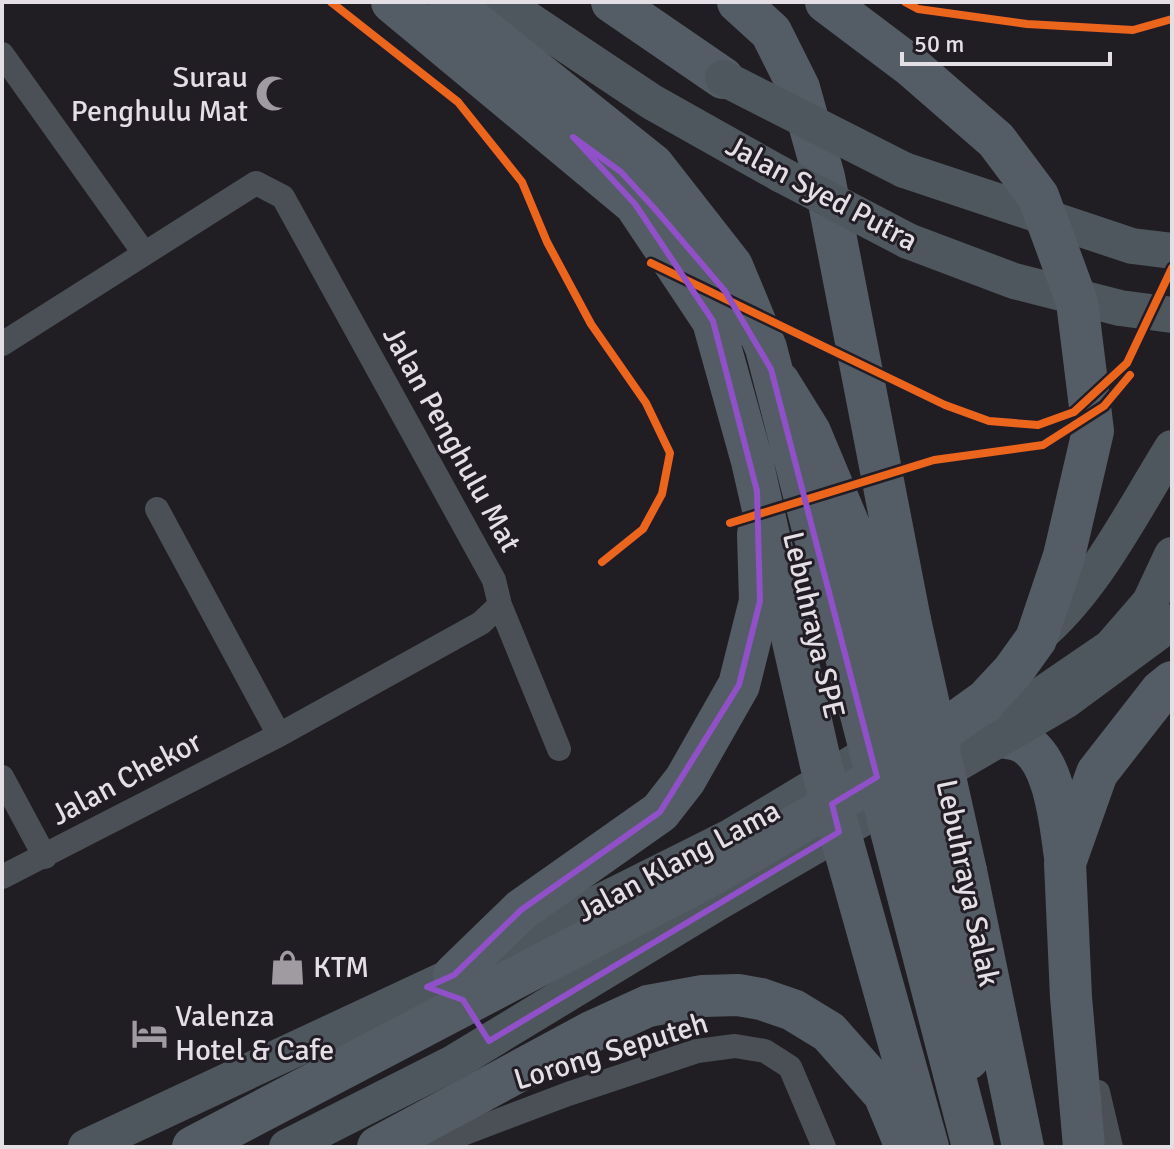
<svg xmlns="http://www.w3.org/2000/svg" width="1174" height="1149" font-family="Signika,sans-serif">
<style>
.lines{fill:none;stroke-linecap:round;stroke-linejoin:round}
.street{stroke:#4a5055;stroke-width:24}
.primary{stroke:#4f575e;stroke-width:36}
.highway{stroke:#545d65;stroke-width:42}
.primary-bridge{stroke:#4f575e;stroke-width:36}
.highway-bridge{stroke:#545d65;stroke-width:42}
.cycleway-casing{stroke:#221c25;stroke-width:13}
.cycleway{stroke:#eb651d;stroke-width:8}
.marked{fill:none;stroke:#9050c7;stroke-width:6;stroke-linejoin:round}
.labels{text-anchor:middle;stroke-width:6;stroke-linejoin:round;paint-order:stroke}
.poi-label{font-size:30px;fill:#e4dfe5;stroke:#221c25;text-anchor:start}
.street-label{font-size:30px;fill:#e4dfe5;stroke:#221c25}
</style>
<rect width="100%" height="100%" fill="#211e23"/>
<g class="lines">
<path class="street" d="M2,54L144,253
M2,344L256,183L283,197L494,580L500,605L559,749
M157,509L279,735
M2,777L45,857
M2,877L279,735L481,623L500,605
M1082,1097L1098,1092L1111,1147
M412,1147L452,1138L568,1094L697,1051L735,1046L765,1051L790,1067L824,1147"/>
<path class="primary" d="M502,2L652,102L780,174
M904,170L1132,246L1172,251
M908,241L1014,281L1120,308L1172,315
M1036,638C1094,590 1132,512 1172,448
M1006,719L1111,647L1150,602L1172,555
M86,1147L454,975L732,836L893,739"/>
<path class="highway" d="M612,2L723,78
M738,2L771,32L799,88L824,177L910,620
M659,214L725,291L745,325
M779,382L810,432L851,530L881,635
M979,737C991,737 1004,736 1017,740C1055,752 1060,823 1065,857
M966,871L1023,1147
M937,889L968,1059
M454,975L521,910L660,812L685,780L739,685L760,601L758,534
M378,1147L593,1031L648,1006L703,996L738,995L761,999L793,1010L829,1032L884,1094L906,1147
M1084,1147L1071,997L1065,863L1097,773L1161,691L1172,682"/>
<path class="primary-bridge" d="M723,78L904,170
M780,174L908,241
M287,1147L455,1062L715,904L1065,701L1172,622"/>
<path class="highway-bridge" d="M392,2L635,204L713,321L752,461L821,765L928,1147
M449,2L653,165L732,266L766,348L973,1147
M910,620L966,871
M881,635L937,889
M193,1147L708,877L882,775L986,700L1013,671L1036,639L1064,556L1093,431L1077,302L1038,196L996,140L911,66L826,2"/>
<defs>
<path id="cycleway" d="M331,2L458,102L522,182L547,242L591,324L646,403L670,453L662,494L643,529L602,562
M905,2L918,9L1027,24L1133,30L1172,19
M651,263L945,405L989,421L1038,425L1074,412L1127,363L1172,268
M730,523L934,460L1043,445L1104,406L1130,375"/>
</defs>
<use href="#cycleway" class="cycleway-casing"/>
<use href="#cycleway" class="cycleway"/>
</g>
<path class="marked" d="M573,137L621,172L655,209L725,291L771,369L877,777L832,804L839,832L489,1041L463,1000L427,987L454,975L521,910L660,812L739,685L760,601L757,491L713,321L635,204Z"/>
<defs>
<symbol id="mosque-bare" viewBox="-9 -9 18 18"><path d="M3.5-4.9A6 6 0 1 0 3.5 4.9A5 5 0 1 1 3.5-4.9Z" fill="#a09ba1" stroke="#221c25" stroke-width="2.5" paint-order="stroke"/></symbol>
<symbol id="shop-bare" viewBox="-9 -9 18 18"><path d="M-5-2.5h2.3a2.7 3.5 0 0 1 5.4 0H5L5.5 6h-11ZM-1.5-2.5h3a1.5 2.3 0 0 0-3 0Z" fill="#a09ba1" stroke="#221c25" stroke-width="2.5" paint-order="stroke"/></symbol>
<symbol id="hotel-bare" viewBox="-9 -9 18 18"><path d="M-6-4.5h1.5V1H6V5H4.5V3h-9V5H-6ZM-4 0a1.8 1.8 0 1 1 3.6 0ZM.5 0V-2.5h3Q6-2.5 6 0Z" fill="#a09ba1" stroke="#221c25" stroke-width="2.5" paint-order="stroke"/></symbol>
</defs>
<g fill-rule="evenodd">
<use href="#mosque-bare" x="248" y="68" width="51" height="51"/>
<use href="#shop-bare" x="262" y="942" width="51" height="51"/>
<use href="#hotel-bare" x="124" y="1008" width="51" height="51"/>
</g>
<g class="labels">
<g class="poi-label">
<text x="248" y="87" text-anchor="end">Surau<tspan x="248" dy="34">Penghulu Mat</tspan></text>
<text x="313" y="977">KTM</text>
<text x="175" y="1026">Valenza<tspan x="175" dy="34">Hotel &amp; Cafe</tspan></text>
</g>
<g class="street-label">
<text transform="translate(822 193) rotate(28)" y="10">Jalan Syed Putra</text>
<text transform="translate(452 439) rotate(61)" y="10">Jalan Penghulu Mat</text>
<text transform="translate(814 625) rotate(77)" y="10">Lebuhraya SPE</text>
<text transform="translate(126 778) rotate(-28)" y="10">Jalan Chekor</text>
<text transform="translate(678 861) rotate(-28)" y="10">Jalan Klang Lama</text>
<text transform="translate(968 883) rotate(78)" y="10">Lebuhraya Salak</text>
<text transform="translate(611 1051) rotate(-17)" y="10">Lorong Seputeh</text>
</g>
</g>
<rect width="1174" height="1149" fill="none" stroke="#e4dfe5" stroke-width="8"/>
<path d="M902 52v12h208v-12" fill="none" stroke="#e4dfe5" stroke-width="4"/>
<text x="914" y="52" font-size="24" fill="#e4dfe5" stroke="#221c25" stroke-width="6" paint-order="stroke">50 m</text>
</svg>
